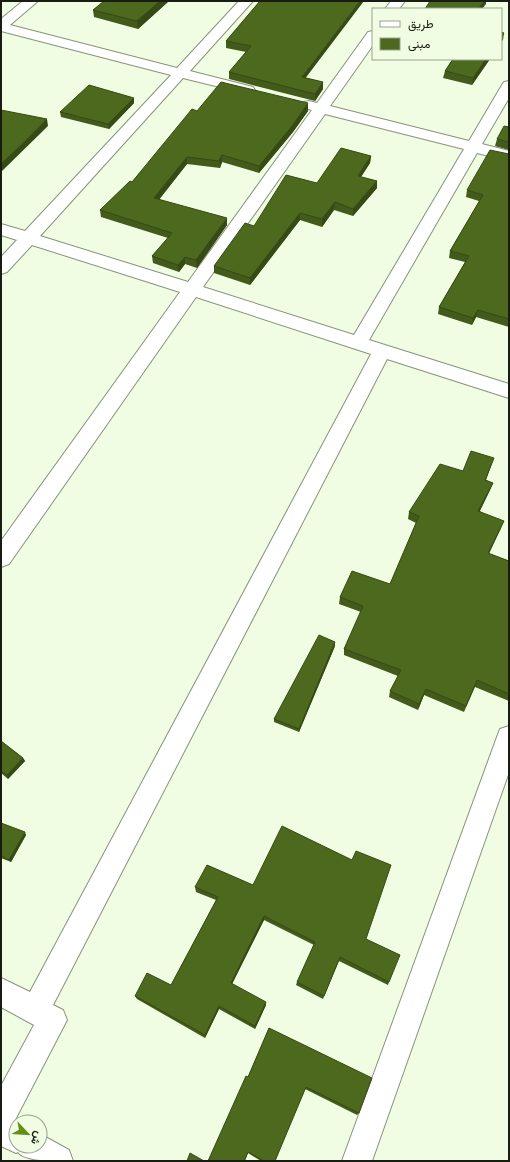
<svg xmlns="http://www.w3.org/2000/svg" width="510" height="1162" font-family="'Noto Serif',Vazirmatn,serif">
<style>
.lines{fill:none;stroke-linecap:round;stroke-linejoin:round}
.minor-casing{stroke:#88937b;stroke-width:2}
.minor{fill:#fff;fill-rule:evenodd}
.wall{fill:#425a1a}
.shaded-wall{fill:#364a15}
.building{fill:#4d691e;stroke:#364a15}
</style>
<rect width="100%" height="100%" fill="#f0fde2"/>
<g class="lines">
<defs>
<path id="minor" d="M23,1H38L10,25L177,68L239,1H253L190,71L253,87L255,90L253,93L248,94L183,78L40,236L188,282L312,110L304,108L302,105L304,102L309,101L317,103L368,32L373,31V45L330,106L469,141L502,85L504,82L509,81V98L482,144L509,151V161L477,153L369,340L509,384V398L387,359L53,1005L63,1010L67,1020L15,1120L18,1122H16V1146H40V1134L69,1150L73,1161C60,1161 24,1162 18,1152L16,1153L1,1146V1086L34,1025L1,1007V978L30,992L371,354L196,297L9,564L1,567V541L180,292L32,245L7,272L1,274V257L17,240L1,235V224L25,231L171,75L1,31V19ZM325,114L464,149L354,335L203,287Z
M391,1H405L399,9H385Z
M509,726V772L372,1161H342L497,737L500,729Z"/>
</defs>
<use href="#minor" class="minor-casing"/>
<use href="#minor" class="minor"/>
</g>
<path class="wall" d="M104,1H169L138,29L94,17L93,10Z
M260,1L306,78L323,82V89L315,101L229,79V72L246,52L226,48V41Z
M446,59H490L472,85L443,78L445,71L452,60Z
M134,103L109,129L61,117L60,112Z
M197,111H308L293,132L259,173L222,162L220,168L187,164L159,199L227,225L197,268L185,264L179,272L153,263L152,256L168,238L101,217L100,210L132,182Z
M509,127V150L495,146L497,139Z
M509,154V327L476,317L472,325L438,314L439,307L465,262L449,258L450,251L479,201L466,197L467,190Z
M371,156L370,163L361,177L377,181V188L353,216L334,210L322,227L300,220L250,285L214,273V266L254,226L317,183Z
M494,458L486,480L493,483L490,490L480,511L501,528L489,554L509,561V701L475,687L464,712L424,695L418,710L389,697L390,691L398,676L344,655V649L361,612L339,604L340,597L390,584L416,523L408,519L409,512L463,471Z
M335,646L299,732L274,722V719Z
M1,741L23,758L25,761L8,779L1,773Z
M1,823L26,835L11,862L1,858Z
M195,887L366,939L389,982L388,985L339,961L323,999L296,985L297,982L314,945L264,920L232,984L266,1005L255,1029L219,1009L205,1038L137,999L135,996L171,985L216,900L196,892Z
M269,1028L359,1113L357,1115L305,1089L275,1161H261L248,1153L245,1161H208L248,1077Z"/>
<path class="shaded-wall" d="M160,1H169L138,29L137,21Z
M360,1H364L301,84L302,77Z
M484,1H486V4L482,9H478Z
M504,33L503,40L501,42V37Z
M486,59H490L472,85L473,78Z
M323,82V89L315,101V94Z
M134,98V103L109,129L108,124Z
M308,103V111L293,132L259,173V166Z
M47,119L48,126L1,172V164Z
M222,155V162L220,168L219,161Z
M371,156L370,163L357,183L358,176Z
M187,157V164L155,205L154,198Z
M377,181V188L353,216V209Z
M335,202L334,210L322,227V219Z
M300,213V220L250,285V278Z
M227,218V225L197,268L196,260Z
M185,257V264L179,272L178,265Z
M478,310L476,317L472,325L473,318Z
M494,458L491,466L483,487L485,480Z
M493,483L490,490L476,518L478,511Z
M504,521L501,528L485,560L488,553Z
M335,642V646L299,732V729Z
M426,689L424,695L418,710L419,704Z
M23,758L25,761L8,779L7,775Z
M25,832L26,835L11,862L9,860Z
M264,916V920L231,986V983Z
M266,1002V1005L255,1029V1026Z
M219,1006V1009L205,1038V1035Z"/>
<path class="building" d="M104,1H160L137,21L93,10Z
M260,1H360L302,77L323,82L315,94L229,72L251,46L226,41Z
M430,1H484L478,9H425Z
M501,32L504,33L501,37Z
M453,59H486L473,78L445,71Z
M221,82L308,103L293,125L259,166L222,155L219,161L187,157L154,198L227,218L196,260L185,257L178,265L152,256L172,233L100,210L130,181L132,182L192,109L197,111Z
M89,85L134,98L108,124L60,112Z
M1,110L47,119L1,164Z
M504,126L509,127V142L497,139Z
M341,148L371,156L358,176L377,181L353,209L335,202L322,219L300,213L250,278L214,266L245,223L254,226L286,175L317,183Z
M490,150L509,154V319L478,310L473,318L439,307L469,256L450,251L483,195L467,190Z
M471,451L494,458L485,480L493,483L478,511L504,521L488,553L509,561V694L477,680L466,706L426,689L419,704L390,691L401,670L344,649L363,606L340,597L352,571L390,584L419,516L409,512L440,464L463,471Z
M319,635L335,642L299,729L274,719Z
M1,741L23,758L7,775L1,771Z
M1,823L25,832L9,860L1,856Z
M282,826L352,860L356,851L391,865L366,939L400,955L389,982L340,957L324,996L297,982L315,942L264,916L231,983L266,1002L255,1026L219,1006L205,1035L135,996L147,973L171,985L218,897L195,887L207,865L253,885Z
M269,1028L372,1078L359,1113L306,1087L275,1161H264L248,1152L244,1161H208L246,1076L248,1077Z
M190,1153L204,1161H187Z"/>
<rect width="510" height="1162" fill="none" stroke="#181c13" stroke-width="4"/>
<rect x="372" y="8" width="130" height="52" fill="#f0fde2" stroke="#9aa38f"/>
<rect x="380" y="21" width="20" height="6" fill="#ffffff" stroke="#9aa38f"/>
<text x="408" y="28" font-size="12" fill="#181c13">طريق</text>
<rect x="380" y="38" width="20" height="12" fill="#4d691e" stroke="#9aa38f"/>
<text x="408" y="48" font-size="12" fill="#181c13">مبنى</text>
<g transform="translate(28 1134) rotate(115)"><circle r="19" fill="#f0fde2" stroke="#9aa38f"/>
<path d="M0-3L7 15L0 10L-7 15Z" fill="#658d19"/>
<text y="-6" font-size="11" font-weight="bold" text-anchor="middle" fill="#181c13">ش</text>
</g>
</svg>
